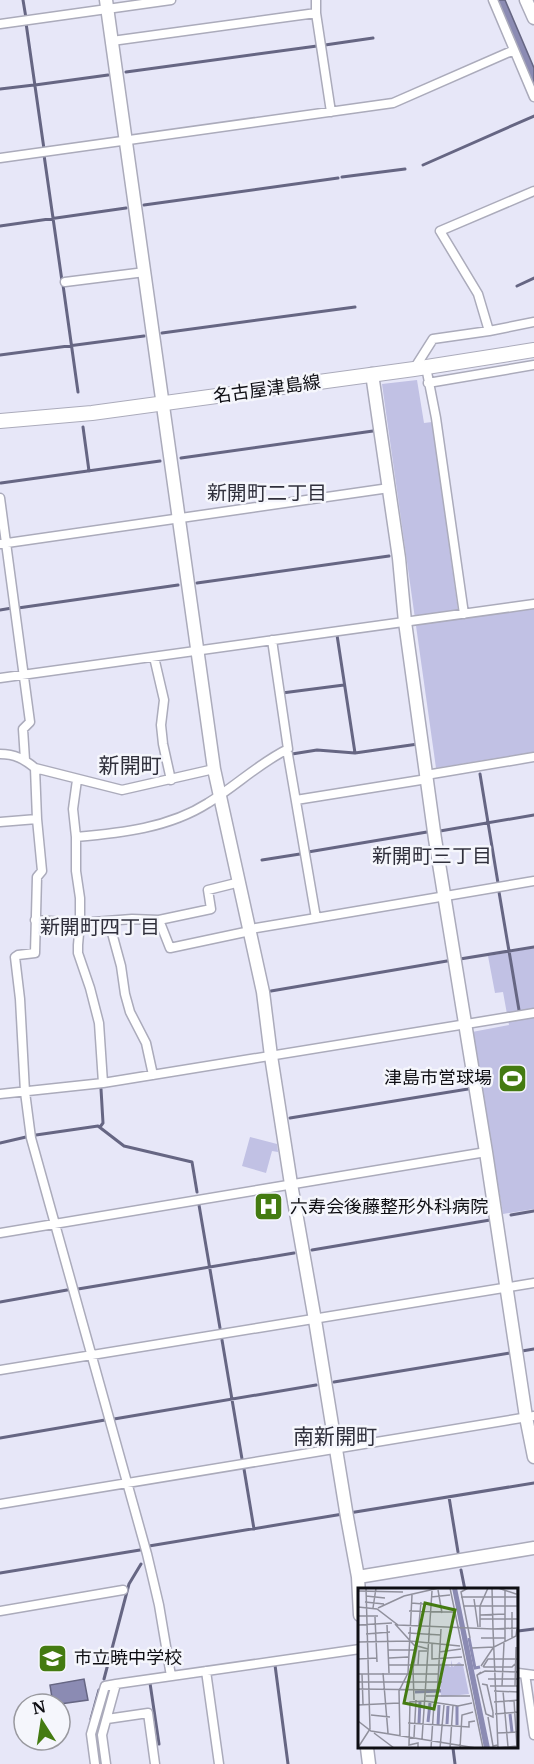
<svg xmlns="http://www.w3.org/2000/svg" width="534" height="1764" font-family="Merriweather,'Noto Sans JP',serif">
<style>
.green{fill:#c1c1e4}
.water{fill:#8b8bb3;stroke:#666683;stroke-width:1.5}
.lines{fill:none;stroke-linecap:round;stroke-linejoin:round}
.stream{stroke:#666683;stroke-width:3}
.street-casing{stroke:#ababbb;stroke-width:11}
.secondary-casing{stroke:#ababbb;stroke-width:15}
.primary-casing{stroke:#ababbb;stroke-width:16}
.street{stroke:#fff;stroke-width:8}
.secondary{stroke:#fff;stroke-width:12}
.primary{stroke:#fff;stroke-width:14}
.labels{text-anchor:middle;stroke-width:5;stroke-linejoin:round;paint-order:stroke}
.street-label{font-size:18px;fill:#0e0e13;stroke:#f5f6fc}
.poi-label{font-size:18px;fill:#0e0e13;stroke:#f5f6fc;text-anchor:start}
.neighbourhood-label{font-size:20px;fill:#30303c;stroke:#f5f6fc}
.quarter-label{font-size:21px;fill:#30303c;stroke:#f5f6fc}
.inset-river{fill:none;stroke:#8b8bb3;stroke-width:3}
.inset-road{fill:none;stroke:#90909c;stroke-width:1.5}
.view{fill:#447b11;fill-opacity:0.15;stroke:#447b11;stroke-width:3}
.inset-edge{fill:none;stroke:#0e0e13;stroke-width:3}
</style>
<rect width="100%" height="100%" fill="#e7e7f8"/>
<path class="green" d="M417,380L424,423L432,422L459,617L534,607V752L436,768L382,384Z
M534,948V1209L503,1214L472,1032L509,1025L503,992L495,993L488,956Z
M250,1137L277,1144L278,1152L272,1151L266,1173L242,1166Z"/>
<path class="water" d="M497,0H505L534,68V86Z
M84,1679L88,1700L60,1704H53L50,1685Z"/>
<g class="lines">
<path class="stream" d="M23,0L26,18
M26,23L44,149
M325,45L373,38
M126,72L317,46
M35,85L108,75
M0,89L34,85
M44,155L62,281
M423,165L534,116
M342,177L405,169
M144,205L338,178
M0,226L126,208
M63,285L78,392
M517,286L534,278
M162,333L355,307
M0,355L144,336
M83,427L89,471
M181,458L373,431
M1,483L160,461
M197,583L389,556
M18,608L178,585
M0,610L12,608
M337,635L355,753
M282,693L344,685
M292,754L317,750L355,753L418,744
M480,774L498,883
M440,831L534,815
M308,852L427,832
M262,860L300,854
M499,892L519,1010
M460,959L534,947
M271,991L447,961
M290,1118L468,1089
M100,1127L103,1123L101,1089
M36,1135L98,1126L124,1146L192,1162L197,1192
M0,1143L26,1137
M199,1205L220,1328
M511,1215L534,1211
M312,1250L490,1220
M78,1289L294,1253
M0,1302L67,1290
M222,1340L242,1459
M522,1351L534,1349
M334,1382L510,1353
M114,1419L316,1385
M0,1438L105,1420
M244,1469L254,1529
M449,1497L458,1552
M349,1513L534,1483
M149,1546L343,1514
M461,1570L465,1590
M0,1573L140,1550
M518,1631L534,1629
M275,1665L288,1764
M104,1679L129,1584L141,1564
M150,1683L159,1744
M91,1719L99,1690
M453,1748L455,1764
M100,1764L96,1734L103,1706"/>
<defs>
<path id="street" d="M316,0V13L331,112
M493,0L534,97
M0,24L171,0
M112,41L316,13
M0,158L393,103L514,50
M65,282L145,272
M489,331L478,294L440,231L534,191
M426,367L436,418L464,614
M414,369L433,339L489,331L534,322
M428,383L534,365
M0,498L30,722L23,729L25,760
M0,544L389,488
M154,657L164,700L161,725L163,744L171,780
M0,678L534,604
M287,749L316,918L534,881
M0,754C15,754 24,759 35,768L122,790L214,769
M35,768L37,819L42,871L37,877L35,953L18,955L15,957L20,999L25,1092L31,1138L147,1554L159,1605L171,1676
M426,775L534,757
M296,800L427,779
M0,822L37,819
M76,837L73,809L77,780
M35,920L80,923L132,919L159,920L211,909L208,890L240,882
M159,920L170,948L250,931
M109,922L121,966L125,994L130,1012L146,1043L153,1075
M250,929L316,918
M103,1083L99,1023L90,988L78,953V945L80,923V898L76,871V837C121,833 169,828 208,803C236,786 259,763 288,749L272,640
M0,1094L103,1083L534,1013
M0,1233L486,1152
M0,1370L534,1283
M0,1504L534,1416
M0,1611L123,1590
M206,1671L219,1764
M518,1673L534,1675
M525,1674L534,1735
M107,1719L148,1713L155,1764
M95,1764L91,1734L105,1686L116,1684
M106,1764L102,1735L116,1684L360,1649"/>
<path id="secondary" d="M106,0L214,769L263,992L271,1056L291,1184L315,1320L347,1517L358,1577L360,1615
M526,0L534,18
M372,374L399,558L405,622L435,839L486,1152L526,1417L534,1457
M358,1577L534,1548
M367,1748L369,1764"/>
<path id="primary" d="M0,421L92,413L414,369L534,350"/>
</defs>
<use href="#street" class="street-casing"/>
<use href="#secondary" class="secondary-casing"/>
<use href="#primary" class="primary-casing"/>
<use href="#street" class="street"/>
<use href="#secondary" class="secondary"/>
<use href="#primary" class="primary"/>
</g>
<defs>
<symbol id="stadium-square" viewBox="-11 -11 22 22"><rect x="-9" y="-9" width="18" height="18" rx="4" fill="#447b11" stroke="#f5f6fc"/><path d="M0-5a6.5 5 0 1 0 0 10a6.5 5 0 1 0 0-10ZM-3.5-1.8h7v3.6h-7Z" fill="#fff"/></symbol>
<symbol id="hospital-square" viewBox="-11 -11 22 22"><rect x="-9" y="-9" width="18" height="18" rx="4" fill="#447b11" stroke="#f5f6fc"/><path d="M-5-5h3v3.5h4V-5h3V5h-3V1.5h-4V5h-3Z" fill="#fff"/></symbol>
<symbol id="school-square" viewBox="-11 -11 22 22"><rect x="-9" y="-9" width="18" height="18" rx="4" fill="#447b11" stroke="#f5f6fc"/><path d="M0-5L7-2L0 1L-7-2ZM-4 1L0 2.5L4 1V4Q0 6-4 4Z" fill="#fff"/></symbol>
</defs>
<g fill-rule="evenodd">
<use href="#stadium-square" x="496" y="1062" width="33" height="33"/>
<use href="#hospital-square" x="252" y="1190" width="33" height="33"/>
<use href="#school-square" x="36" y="1642" width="33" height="33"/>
</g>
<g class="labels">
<g class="street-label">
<text transform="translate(267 389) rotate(-8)" y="6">名古屋津島線</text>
</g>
<g class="poi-label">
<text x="492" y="1084" text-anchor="end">津島市営球場</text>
<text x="290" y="1213">六寿会後藤整形外科病院</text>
<text x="74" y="1664">市立暁中学校</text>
</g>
<g class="neighbourhood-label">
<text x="267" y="500">新開町二丁目</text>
<text x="432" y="863">新開町三丁目</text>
<text x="100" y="934">新開町四丁目</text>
</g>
<g class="quarter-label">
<text x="130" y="773">新開町</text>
<text x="335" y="1444">南新開町</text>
</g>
</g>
<g transform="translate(358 1588)">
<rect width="160" height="160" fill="#e7e7f8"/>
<path d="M93,72L95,79L101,74L105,77L111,106L83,109L81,79L83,75L93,79Z" fill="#c1c1e4"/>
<path d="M94,0H99L132,160H126Z" fill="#8b8bb3"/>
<path class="inset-river" d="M111,50L117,80L122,79M57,104L83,103M152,126L154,144M70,134L72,115M61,135L62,113M89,136L90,118M80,137L81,117M99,137V118"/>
<path class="inset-road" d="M92,0L125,160M110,0L103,4L112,50M140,0L161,7M159,0L160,40M80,2L84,25M147,2V53M0,3L45,4M8,8L27,10M73,9L92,7M103,9H159M116,11L120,39M7,14L26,16M53,15L78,17M105,18H160M0,19L19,21L40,37L135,41L134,0M15,20L18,0M20,20L46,8L81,0M51,23L95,24M122,27L147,26M0,28H20M17,29L19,74M122,31H159M37,36L56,57L70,61M0,37L34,35M29,37L31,85M122,39V18L130,0M50,45L83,47M8,46L32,44M123,50H147M154,50V24M0,54L52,53L102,58M74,55V71L104,69M59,58L63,14M114,60L136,59L158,48L159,40M30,62H58M81,64L103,61M31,70L50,69M0,71L19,70M31,77H106M60,77L61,63H69M123,78L135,60M125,79L130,71H161M125,79H154L157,76M123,84L119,87L128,126L135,129V124M25,85L30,145M0,86H80M4,86L5,116M119,87L127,83L161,84M130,91H161M0,94H84M124,96L129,97L135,124M132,98H161M144,98L146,55M157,98L158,59M0,101L83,102M136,103L161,104M145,103L150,159M68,108H112M79,109L83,41M56,112L55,80L59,59M156,112L159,160M67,113L100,118L114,115M136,114L161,112M0,117L41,115M137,126L161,124M13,127L32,129M130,129L135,158L140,157M0,133L13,143L118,160M50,135L111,139V134L117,133M16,145L36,160M139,145L161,144M42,148L41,103L50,85L54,7M56,149L58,112M64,151L74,3M1,158L12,141L8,0M60,160V155L51,157L52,114L67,113M73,160L76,116M82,160L86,117M92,160L95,117M102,160L104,127L115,124M140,160L135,41L161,40M140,160L159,158"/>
<path class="view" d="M67,15L97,22L76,121L46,115Z"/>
<rect width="160" height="160" class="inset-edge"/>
</g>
<g transform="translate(42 1722) rotate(348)"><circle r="28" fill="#f5f6fc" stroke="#99999f" stroke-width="1.5"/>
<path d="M0-4.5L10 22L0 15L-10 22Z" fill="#447b11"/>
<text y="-9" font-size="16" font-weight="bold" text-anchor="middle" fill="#0e0e13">N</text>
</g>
</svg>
